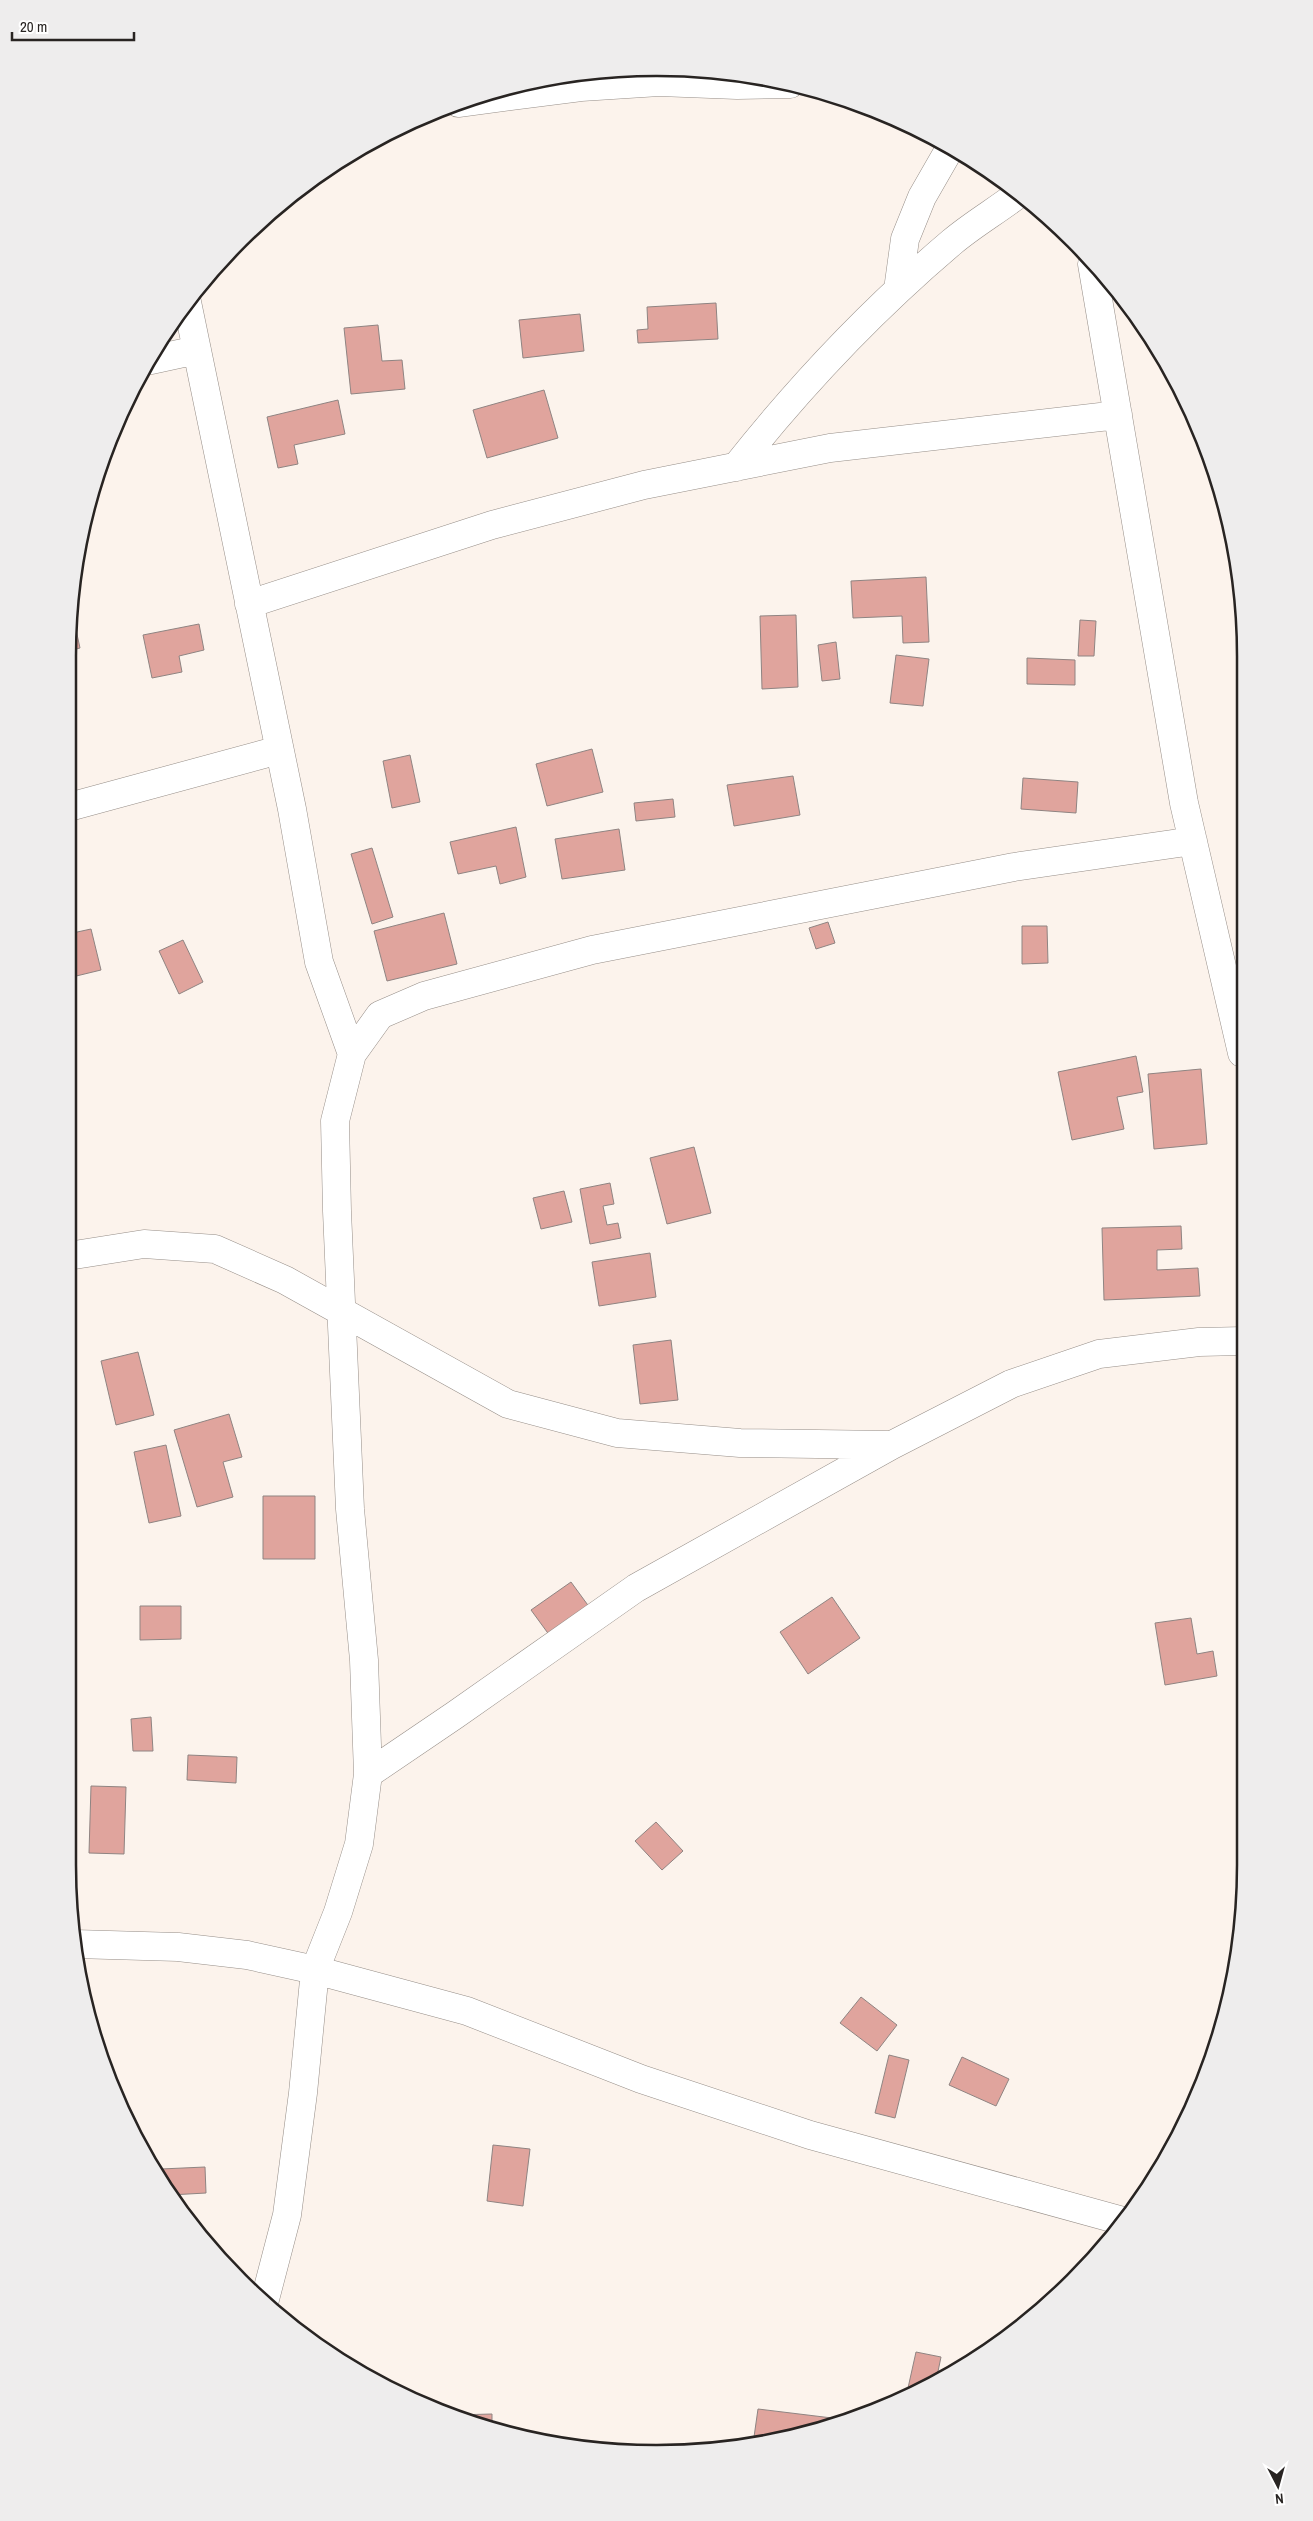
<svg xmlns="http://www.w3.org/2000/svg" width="1313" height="2521" font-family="'Archivo Narrow',sans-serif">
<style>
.building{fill:#e0a49d;stroke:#8f8482}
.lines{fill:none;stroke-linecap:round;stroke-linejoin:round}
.minor-casing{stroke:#968e88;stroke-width:29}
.minor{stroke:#fff;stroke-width:28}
.rim{fill:none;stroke:#282422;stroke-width:2.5}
</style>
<rect width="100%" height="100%" fill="#fcf3ec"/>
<path class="building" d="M716,303L718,339L638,343L637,330L648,329L647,307Z
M580,314L584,351L523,358L519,320Z
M378,325L382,361L402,360L405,389L351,394L344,328Z
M544,390L558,438L487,458L473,410Z
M338,400L345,434L294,445L298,464L278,468L267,417Z
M926,577L929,642L903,643L902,616L853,618L851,581Z
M71,607L80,648L69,651V618Z
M796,615L798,687L762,689L760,616Z
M1080,620L1096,621L1094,656H1078Z
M199,624L204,650L179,656L182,672L152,678L143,635Z
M836,642L840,679L822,681L818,645Z
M896,655L929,659L923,706L890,703Z
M1027,658L1075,660V685L1027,684Z
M592,749L603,792L547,806L536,764Z
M410,755L420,802L392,808L383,761Z
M793,776L800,815L734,826L727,785Z
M1023,778L1078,782L1076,813L1021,809Z
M673,799L675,817L636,821L634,803Z
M516,827L526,877L500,884L496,866L458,874L450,842Z
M619,829L625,870L562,879L555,839Z
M372,848L393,917L372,924L351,854Z
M444,913L457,964L387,981L374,931Z
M828,922L835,943L816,949L809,928Z
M1022,926H1047L1048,963L1022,964Z
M91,929L101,970L68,978V934Z
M183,940L203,982L179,994L159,951Z
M1136,1056L1143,1092L1117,1097L1124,1129L1072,1140L1058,1072Z
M1201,1069L1207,1144L1154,1149L1148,1074Z
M694,1147L711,1213L667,1224L650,1158Z
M610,1183L614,1204L603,1206L607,1225L618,1223L621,1238L590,1244L580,1189Z
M564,1191L572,1222L541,1229L533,1198Z
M1181,1226L1182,1249L1157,1250V1270L1198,1268L1200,1296L1104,1300L1102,1228Z
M650,1253L656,1297L599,1306L592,1262Z
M671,1340L678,1400L640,1404L633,1345Z
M138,1352L154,1415L116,1425L101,1361Z
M229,1414L242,1457L223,1462L233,1497L197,1507L174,1430Z
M166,1445L181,1516L149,1523L134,1452Z
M263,1496H315V1559H263Z
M571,1582L590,1608L550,1636L531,1610Z
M832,1597L860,1638L808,1674L780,1632Z
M140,1606H181V1639L140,1640Z
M1191,1618L1197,1654L1213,1651L1217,1676L1165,1685L1155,1623Z
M151,1717L153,1751H133L131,1719Z
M188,1755L237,1757L236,1783L187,1780Z
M91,1786L126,1787L124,1854L89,1853Z
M656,1822L683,1851L662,1870L635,1841Z
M861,1997L897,2025L877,2051L840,2023Z
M889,2055L909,2060L895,2118L875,2113Z
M962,2057L1009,2079L996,2106L949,2085Z
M493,2145L530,2149L523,2206L487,2201Z
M205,2167L206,2193L170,2195L161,2181V2169Z
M916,2352L941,2357L936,2381L906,2397Z
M758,2409L832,2418L831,2426L753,2444Z
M492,2414V2427L454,2415Z"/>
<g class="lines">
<defs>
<path id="minor" d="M458,103L581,87L659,82L737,85L790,84
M1092,264L1184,803L1242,1053
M898,290L905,239L922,197L949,150
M187,302L292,809L319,962L352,1054
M151,360L197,350
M736,467C800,386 873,309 952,242C972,225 996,211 1017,195
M249,604L492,525L644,485L830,448L1118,415
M69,807L279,750
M68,1256L144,1244L215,1249L285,1280L508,1404L617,1433L740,1443L890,1445
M368,1774L455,1715L636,1588L892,1445L1011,1384L1099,1354L1199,1342L1243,1341
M75,1944L178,1947L247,1955L315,1970L467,2011L641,2079L810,2135L1123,2221
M264,2303L287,2215L303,2093L315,1970L338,1912L359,1844L368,1774L364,1660L350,1509L337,1211L335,1121L352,1054L380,1015L424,996L592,950L1014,867L1193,841"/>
</defs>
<use href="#minor" class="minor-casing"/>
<use href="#minor" class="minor"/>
</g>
<path d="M0 0H1313V2521H0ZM656 76H657A580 580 0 0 1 1237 656V1865A580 580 0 0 1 657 2445H656A580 580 0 0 1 76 1865V656A580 580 0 0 1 656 76Z" fill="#eeeded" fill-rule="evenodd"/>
<path class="rim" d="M656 76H657A580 580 0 0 1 1237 656V1865A580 580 0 0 1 657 2445H656A580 580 0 0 1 76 1865V656A580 580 0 0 1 656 76Z"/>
<g transform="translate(1278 2486) rotate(174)" stroke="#ffffff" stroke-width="4" paint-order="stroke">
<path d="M0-4L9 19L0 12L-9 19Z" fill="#282422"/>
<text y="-8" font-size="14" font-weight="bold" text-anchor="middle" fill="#282422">N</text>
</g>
<path d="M12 32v8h122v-8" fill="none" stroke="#282422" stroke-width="2.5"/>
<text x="20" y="32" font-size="15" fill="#282422" stroke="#ffffff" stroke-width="4" paint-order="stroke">20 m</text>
</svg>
